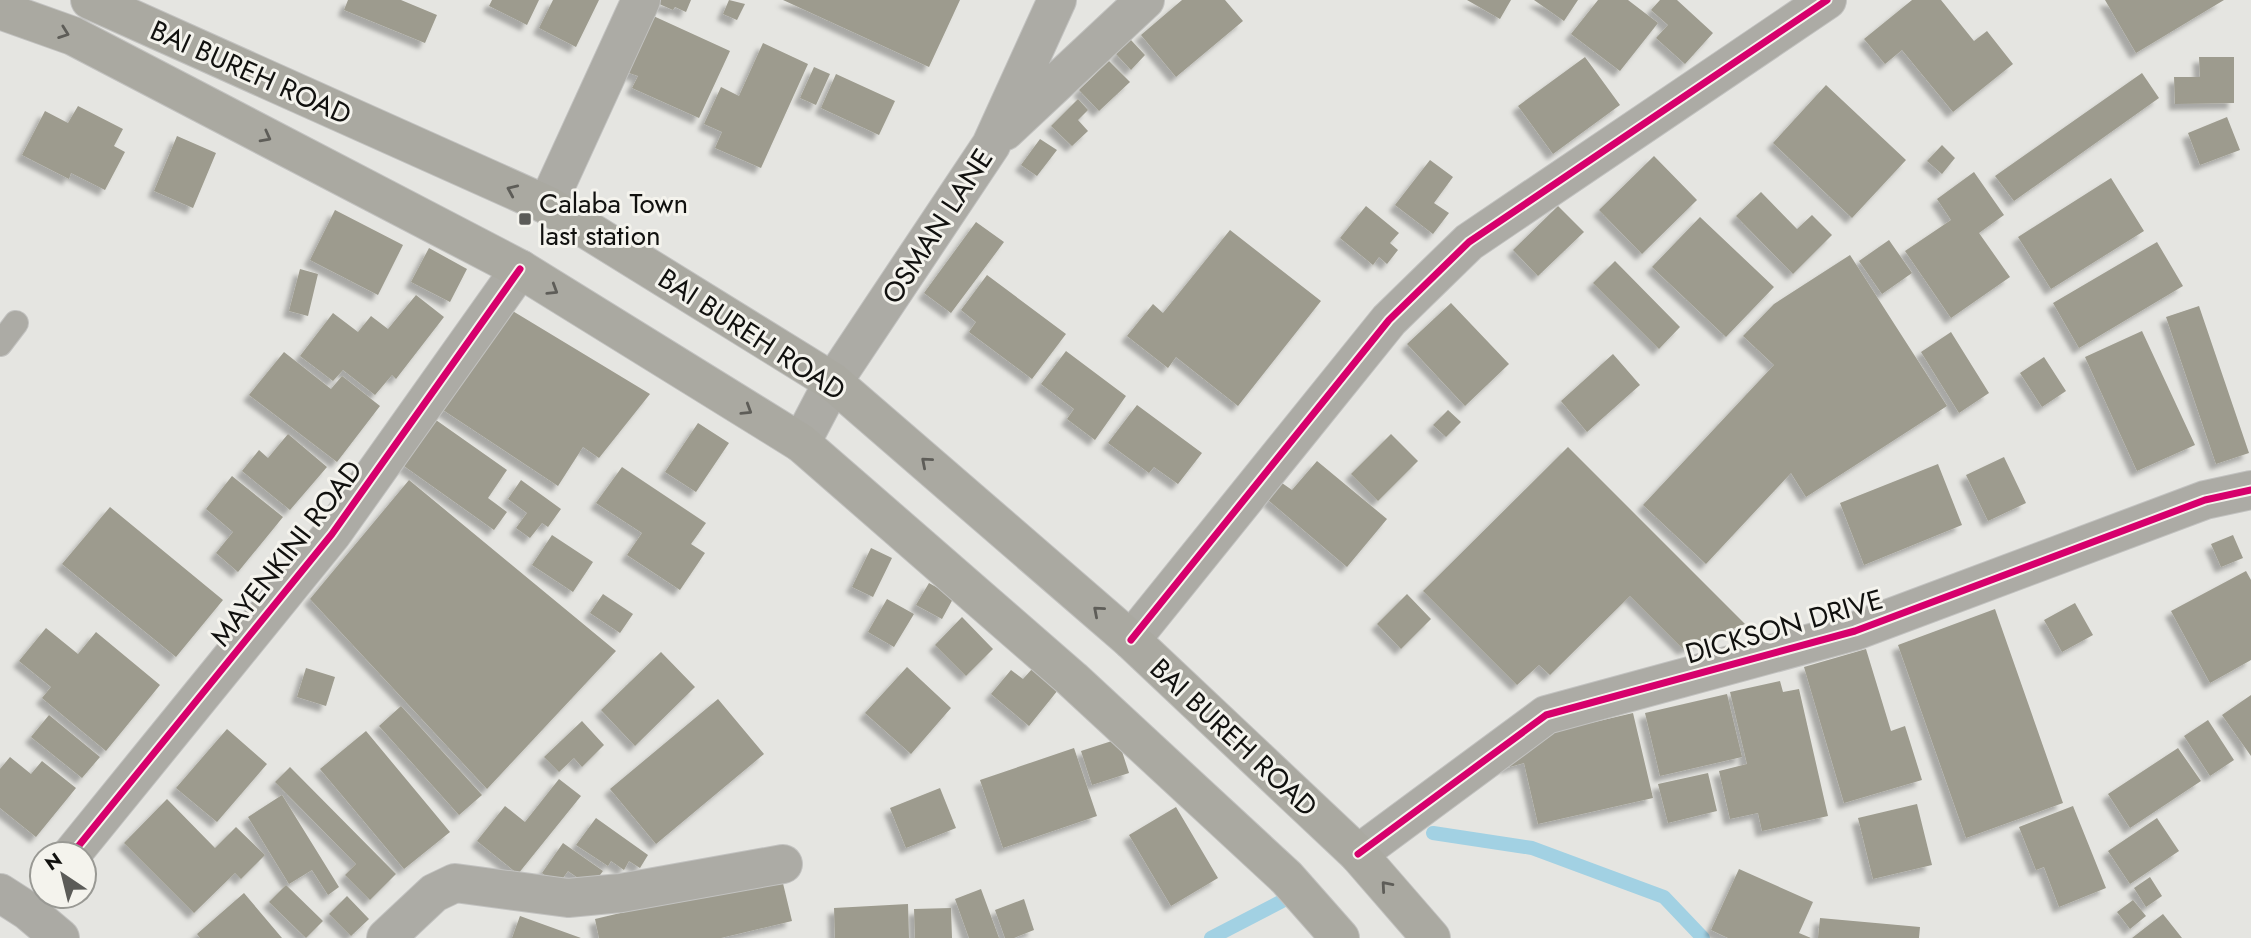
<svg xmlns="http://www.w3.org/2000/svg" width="2251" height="938" font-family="Jost,sans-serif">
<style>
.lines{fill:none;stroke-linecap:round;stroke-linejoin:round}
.stream{stroke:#a2d1e3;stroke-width:14}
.building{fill:#9d9b8e;filter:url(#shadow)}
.lane-casing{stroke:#c2c2c0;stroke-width:26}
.street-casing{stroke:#c2c2c0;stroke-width:40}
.secondary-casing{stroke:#c2c2c0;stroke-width:40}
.highway-casing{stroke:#c2c2c0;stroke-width:40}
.lane{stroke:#acaba5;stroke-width:24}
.street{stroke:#acaba5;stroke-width:38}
.secondary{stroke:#abaaa4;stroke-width:38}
.highway{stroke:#aaa9a1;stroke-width:38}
.cycleway-casing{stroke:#f4f3ed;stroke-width:11}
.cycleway{stroke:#d6006c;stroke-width:7}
.oneway{stroke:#5e5d58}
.poi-dot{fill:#5b5b58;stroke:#f4f3ed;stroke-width:2.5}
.labels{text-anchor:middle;stroke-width:6;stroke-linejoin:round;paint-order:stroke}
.street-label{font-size:28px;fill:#11110f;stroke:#f4f3ed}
.poi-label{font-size:28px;fill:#11110f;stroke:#f4f3ed;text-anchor:start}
</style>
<defs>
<filter id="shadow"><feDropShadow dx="-6" dy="6" stdDeviation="2" flood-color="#0004"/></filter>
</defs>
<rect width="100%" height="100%" fill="#e5e5e1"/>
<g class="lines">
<path class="stream" d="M1433,833L1532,848L1664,897L1703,938
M1211,938L1286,899"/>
</g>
<path class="building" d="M348,0H401L437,15L425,43L344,10Z
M492,0H539L527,25L489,6Z
M553,0H599L576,47L539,28Z
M650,0H691L686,12L675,7L673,10Z
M729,0L745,4L737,20L723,14Z
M783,0H960L929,67Z
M1182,0H1225L1243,21L1176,77L1141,35Z
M1467,0H1511L1500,19Z
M1534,0H1578L1564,21Z
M1598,0H1628L1658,23L1620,71L1571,34Z
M1660,0H1677L1713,33L1685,64L1656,38L1668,25L1651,10Z
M1912,0H1941L1974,41L1987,31L2013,64L1953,112L1902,50L1885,64L1864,39Z
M2105,0H2224L2136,53Z
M649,14L730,51L699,118L632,88L638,76L623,71Z
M1130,39L1145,55L1131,70L1116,54Z
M763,43L808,64L761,168L715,148L722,132L704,124L721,87L739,96Z
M1585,57L1620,105L1553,154L1518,106Z
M2199,57H2234V103L2175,104L2174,77H2200Z
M1109,61L1130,82L1099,111L1079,90Z
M814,67L830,74L816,105L800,98Z
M2142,73L2159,98L2014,201L1995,176Z
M836,74L895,101L879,135L821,108Z
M1826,85L1906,160L1852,218L1773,143Z
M1078,99L1088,110L1078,120L1088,131L1072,146L1051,126Z
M78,106L123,129L114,146L125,152L105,190L71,173L69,179L22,155L45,111L68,123Z
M2227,117L2240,150L2200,165L2188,133Z
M177,136L216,153L193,208L154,191Z
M1040,139L1057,150L1037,176L1021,165Z
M1942,145L1955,158L1942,174L1927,161Z
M1654,156L1697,200L1642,254L1599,210Z
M1430,160L1453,177L1434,203L1449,213L1433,234L1395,205Z
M1974,172L2004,215L1979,233L2010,277L1951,318L1905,251L1951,220L1937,199Z
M2111,178L2144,231L2051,289L2018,237Z
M1761,192L1797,229L1812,215L1832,235L1793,274L1736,216Z
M1366,206L1399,233L1390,243L1398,250L1387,264L1379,257L1373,265L1340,238Z
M1558,206L1584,232L1538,276L1513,250Z
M335,210L403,245L378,295L310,260Z
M1700,217L1774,287L1726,337L1652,267Z
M976,222L1004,242L951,313L924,293Z
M1230,230L1321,301L1238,406L1176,357L1168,368L1127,336L1153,304L1163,313Z
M1889,240L1912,273L1882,294L1859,261Z
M2157,242L2183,286L2079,348L2053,303Z
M429,248L467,269L450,302L411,282Z
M1850,255L1947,406L1806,497L1791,473L1706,564L1643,505L1774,365L1743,336L1774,304Z
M1615,261L1680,327L1659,349L1593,283Z
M300,269L318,274L308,316L289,311Z
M987,275L1066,334L1032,379L969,332L976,322L961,310Z
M416,295L444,317L396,379L392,375L375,395L343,370L333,381L300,356L333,313L358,332L371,316L388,329Z
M1451,303L1509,364L1465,406L1407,344Z
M2199,306L2249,453L2216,464L2166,317Z
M511,310L650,394L599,458L583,447L558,486L440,408Z
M2142,331L2195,445L2137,471L2085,357Z
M1951,332L1989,393L1959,413L1921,352Z
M1066,351L1126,396L1095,440L1067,419L1074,409L1041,384Z
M284,352L331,389L342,376L380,406L337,462L249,395Z
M1613,354L1640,385L1587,432L1561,401Z
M2044,357L2066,391L2042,407L2020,373Z
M1137,405L1202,453L1178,484L1154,467L1149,473L1108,443Z
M1448,410L1461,422L1446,437L1433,425Z
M436,420L507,470L488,498L507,512L494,530L404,466Z
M698,423L729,443L696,492L665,472Z
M288,434L327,467L290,510L242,471L259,450L268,458Z
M1391,434L1418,461L1378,501L1351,474Z
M1568,447L1745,624L1683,649L1630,596L1550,675L1539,665L1517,685L1423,591Z
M2004,457L2026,503L1988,521L1966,475Z
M1317,461L1387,519L1347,567L1268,500L1282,483L1292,490Z
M1938,464L1962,525L1864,565L1840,503Z
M622,467L706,523L691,544L705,553L680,590L627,555L642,533L596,503Z
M232,476L283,517L238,572L216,553L233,532L206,509Z
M409,480L616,651L487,789L310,599Z
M521,480L561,509L548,527L542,523L530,538L516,528L527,513L508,499Z
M110,507L223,600L176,657L62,564Z
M552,535L593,562L573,592L532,565Z
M2233,535L2243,558L2221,567L2211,544Z
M871,548L892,558L873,597L852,587Z
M2246,571L2251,580V660L2210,683L2171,611Z
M929,583L954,597L942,619L916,605Z
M603,594L633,614L620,633L590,613Z
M1407,594L1431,619L1401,649L1377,624Z
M887,599L914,614L894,647L868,632Z
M2075,603L2093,635L2062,652L2044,620Z
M1995,609L2063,803L1966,838L1898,645Z
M962,617L993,649L966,676L935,645Z
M46,628L78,654L96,632L160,685L106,751L42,698L51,687L19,661Z
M1866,649L1891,731L1905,726L1922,780L1844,803L1804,667Z
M661,652L695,687L635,746L601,710Z
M907,667L951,708L911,754L865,713Z
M306,668L335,677L326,706L297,697Z
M1032,669L1058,690L1029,726L991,694L1011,670L1023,679Z
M1780,681L1783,692L1799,689L1828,816L1762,831L1758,813L1730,819L1719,771L1747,764L1730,692Z
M1727,694L1742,757L1660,776L1645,713Z
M2251,695V756L2222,715Z
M718,699L764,754L656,844L610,789Z
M401,706L482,795L459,815L379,726Z
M1633,713L1653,798L1538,824L1524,763L1506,768L1500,744Z
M49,715L100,757L82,778L31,737Z
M2208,720L2234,760L2210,776L2184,736Z
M582,721L604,745L582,767L574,758L559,772L544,757Z
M227,729L267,764L217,822L176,788Z
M366,731L450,832L404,869L320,769Z
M1118,739L1129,773L1092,785L1081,751Z
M1074,748L1097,816L1003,848L980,780Z
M2178,748L2201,781L2130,828L2108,794Z
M10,757L31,774L42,761L76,788L36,837L0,808V769Z
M290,767L396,874L370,900L345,875L356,864L275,782Z
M1708,773L1717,811L1668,823L1658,784Z
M559,779L581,796L518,874L477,841L505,806L525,822Z
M940,788L956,828L906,848L890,808Z
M282,795L339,887L328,895L312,870L289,884L248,817Z
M167,799L215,848L236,827L265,855L241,879L235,873L194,913L124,843Z
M1917,804L1932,865L1873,879L1858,818Z
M2073,806L2106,888L2059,907L2044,867L2036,870L2019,827Z
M1176,807L1218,878L1171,906L1129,835Z
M596,818L648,855L640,868L629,861L624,870L611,861L608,866L576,845Z
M2157,818L2179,851L2130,884L2108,851Z
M563,843L603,871L591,887L568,871L558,885L542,873Z
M1739,869L1813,902L1799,933L1811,938H1728L1711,930Z
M781,875L792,921L721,938H599L595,919Z
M2150,877L2162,896L2146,907L2134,888Z
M286,885L323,921L306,938L269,902Z
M981,889L999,938H969L955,899Z
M244,893L282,938H200L197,934Z
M347,896L369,919L351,936L329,914Z
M1024,899L1034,930L1014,938H1005L995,910Z
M2133,900L2146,916L2130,929L2117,912Z
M908,904L909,938H835L834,908Z
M951,908L952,938H915L914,909Z
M2163,914L2182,938H2132Z
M520,916L581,938H512Z
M1820,918L1920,927L1919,938H1818Z"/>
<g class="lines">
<defs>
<path id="lane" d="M0,344L16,323"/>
<path id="street" d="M1005,131L1145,0
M547,205L641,0
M801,443L833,382L991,145L1057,0
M1131,640L1389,320L1469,242L1827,0
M72,854L332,534L520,269
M1358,854L1546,715L1855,631L2205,500L2251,490
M386,938L434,893L455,883L568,898L621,893L783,864"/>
<path id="secondary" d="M0,893L28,911L60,938"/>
<path id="highway" d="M90,0L547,205L833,382L1131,640L1358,854L1431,938
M0,10L73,36L520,269L801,443L1072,679L1287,878L1340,938"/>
</defs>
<use href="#lane" class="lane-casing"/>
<use href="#street" class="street-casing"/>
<use href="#secondary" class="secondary-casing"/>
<use href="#highway" class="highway-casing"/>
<use href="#lane" class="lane"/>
<use href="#street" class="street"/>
<use href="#secondary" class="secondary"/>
<use href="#highway" class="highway"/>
<defs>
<path id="cycleway" d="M1131,640L1389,320L1469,242L1827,0
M72,854L332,534L520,269
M1358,854L1546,715L1855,631L2205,500L2251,490"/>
</defs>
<use href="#cycleway" class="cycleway-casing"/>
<use href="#cycleway" class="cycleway"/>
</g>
<defs><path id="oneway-chevron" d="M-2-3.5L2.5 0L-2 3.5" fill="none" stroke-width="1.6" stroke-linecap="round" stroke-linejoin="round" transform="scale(1.75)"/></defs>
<g class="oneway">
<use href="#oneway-chevron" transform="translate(64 33) rotate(20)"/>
<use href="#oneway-chevron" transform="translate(266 137) rotate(28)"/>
<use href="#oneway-chevron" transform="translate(512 190) rotate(-156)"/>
<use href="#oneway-chevron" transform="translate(553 290) rotate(32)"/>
<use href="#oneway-chevron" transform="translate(747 410) rotate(32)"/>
<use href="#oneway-chevron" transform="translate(926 462) rotate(-139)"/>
<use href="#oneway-chevron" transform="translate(1098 611) rotate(-139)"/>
<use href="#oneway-chevron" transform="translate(1386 886) rotate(-131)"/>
</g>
<rect class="poi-dot" x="518" y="212" width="14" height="14" rx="3.5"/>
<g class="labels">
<g class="street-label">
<text transform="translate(251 72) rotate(24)" y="10">BAI BUREH ROAD</text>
<text transform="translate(937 226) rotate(-57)" y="10">OSMAN LANE</text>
<text transform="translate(752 334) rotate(33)" y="10">BAI BUREH ROAD</text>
<text transform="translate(286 553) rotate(-52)" y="10">MAYENKINI ROAD</text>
<text transform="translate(1784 626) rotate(-16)" y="10">DICKSON DRIVE</text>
<text transform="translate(1234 737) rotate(43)" y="10">BAI BUREH ROAD</text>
</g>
<g class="poi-label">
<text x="539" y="213">Calaba Town<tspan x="539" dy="32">last station</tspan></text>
</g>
</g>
<g transform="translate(63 875) rotate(325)"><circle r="33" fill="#f4f3ed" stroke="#999994" stroke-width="2"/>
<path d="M0-5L12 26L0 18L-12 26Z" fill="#5b5b58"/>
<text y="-10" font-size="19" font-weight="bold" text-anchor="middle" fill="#11110f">N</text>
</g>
</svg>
